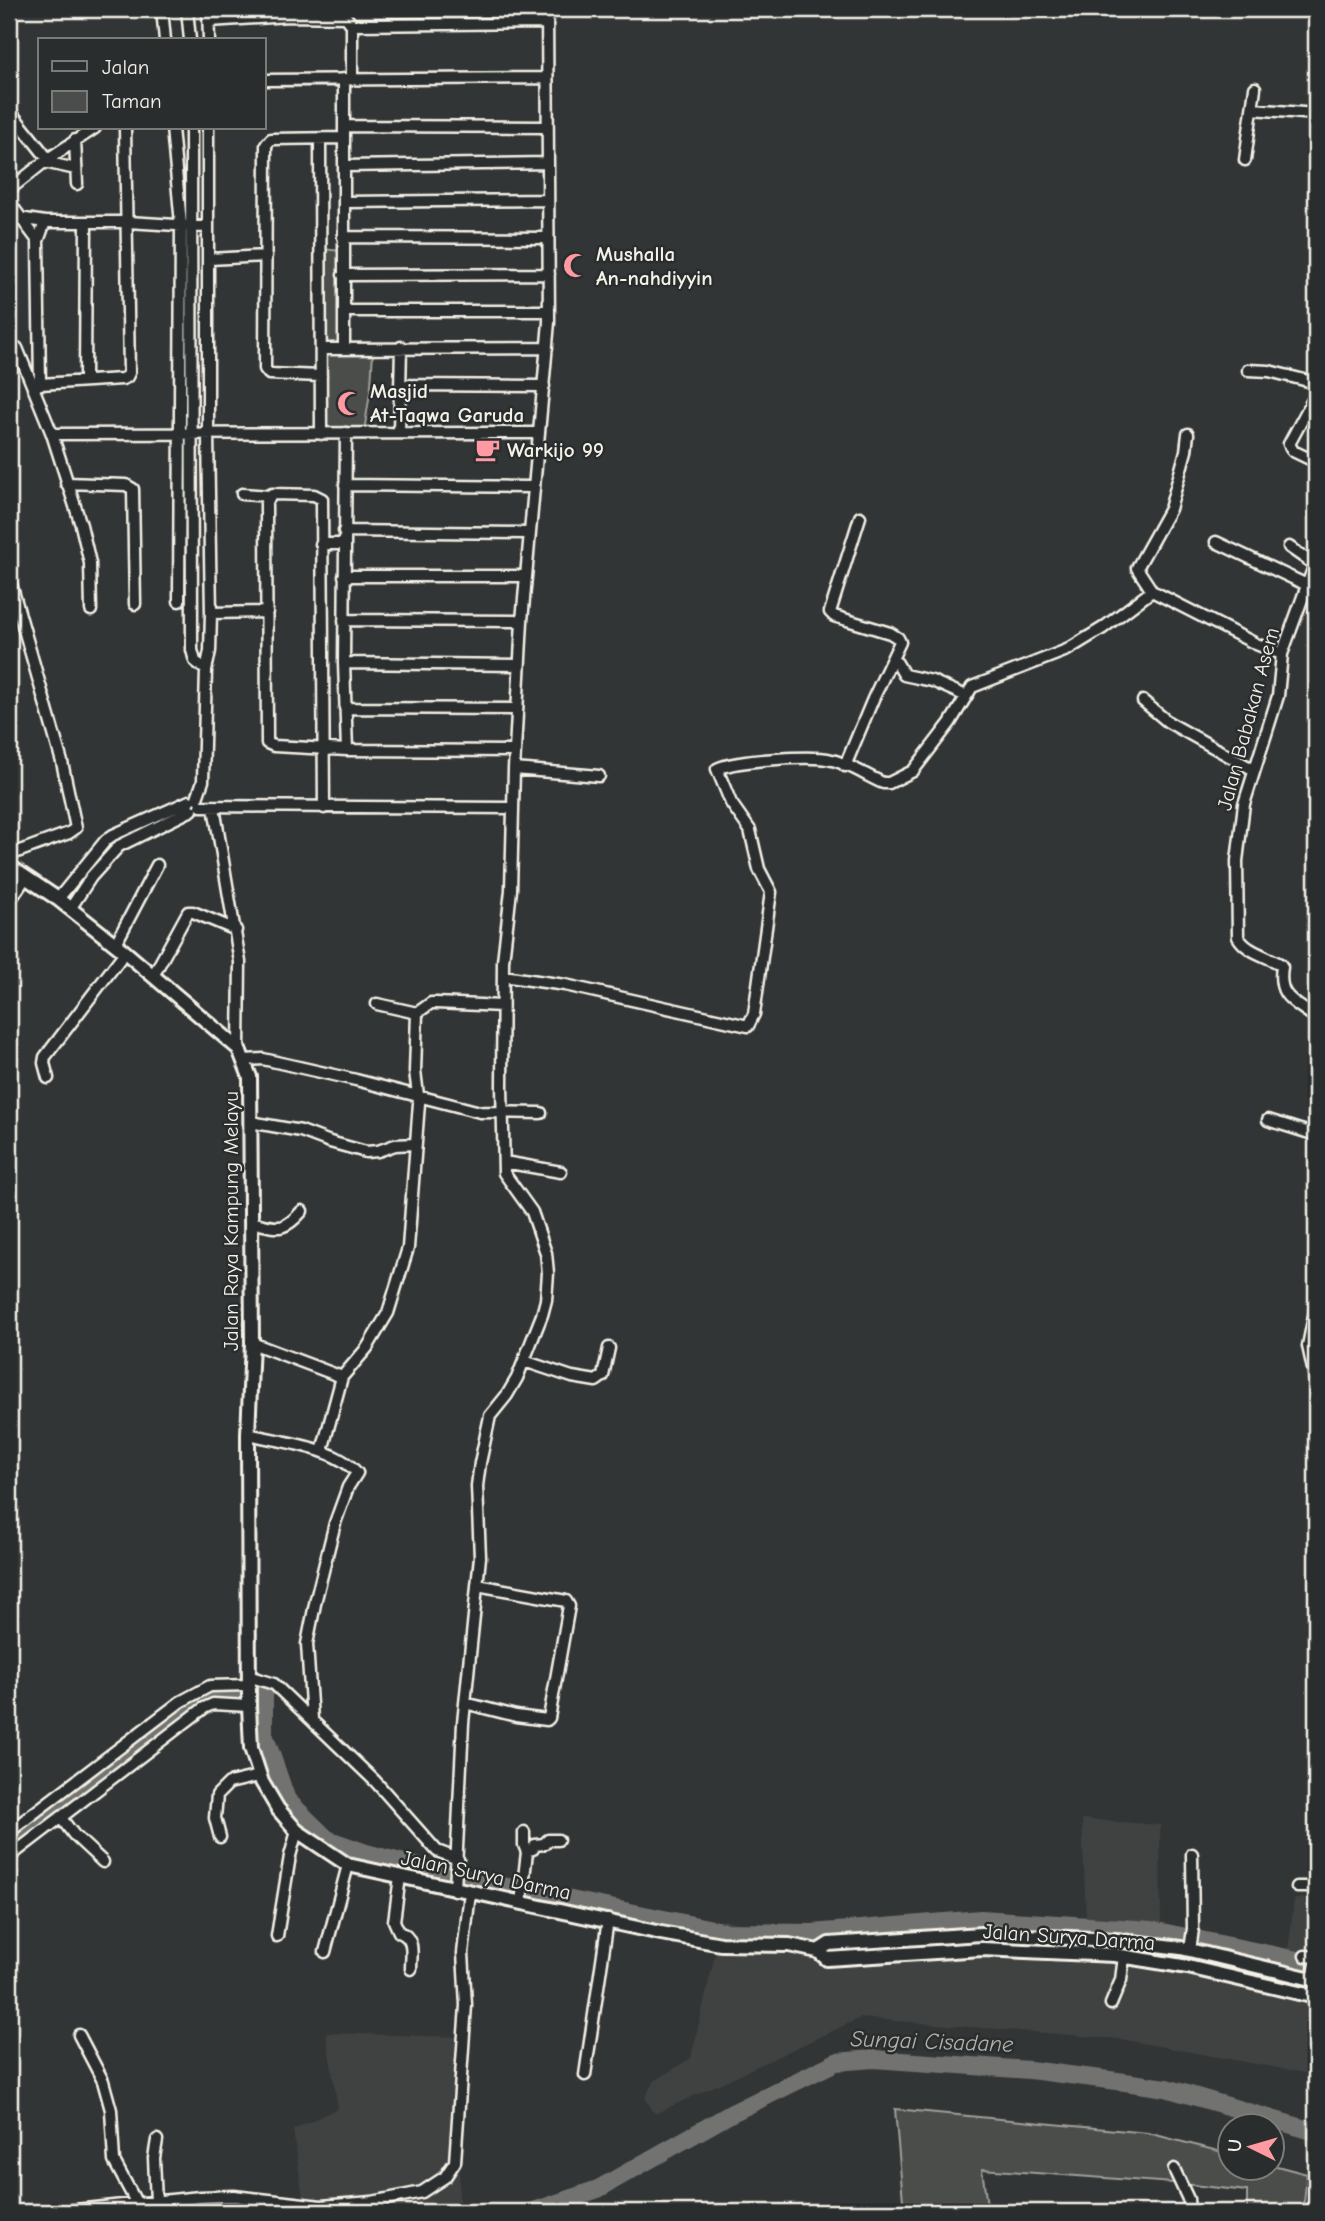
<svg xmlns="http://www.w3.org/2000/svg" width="1325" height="2221" font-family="'Comic Neue',sans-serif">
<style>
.built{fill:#404242}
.green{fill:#4b4d4c;stroke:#a09f9a;stroke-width:2}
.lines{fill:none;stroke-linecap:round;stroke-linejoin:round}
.river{stroke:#727370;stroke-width:18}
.minor-casing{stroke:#f4f1e8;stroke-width:15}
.major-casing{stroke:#f4f1e8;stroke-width:18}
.minor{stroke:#2a2d2e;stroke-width:10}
.major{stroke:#2a2d2e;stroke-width:12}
.labels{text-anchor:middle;stroke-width:5;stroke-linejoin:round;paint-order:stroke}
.poi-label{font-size:21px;font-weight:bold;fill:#f4f1e8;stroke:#2a2d2e;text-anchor:start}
.street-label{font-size:21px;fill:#f4f1e8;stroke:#2a2d2e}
.water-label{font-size:23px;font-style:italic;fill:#b3b2ac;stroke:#2a2d2e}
</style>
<rect width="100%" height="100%" fill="#323535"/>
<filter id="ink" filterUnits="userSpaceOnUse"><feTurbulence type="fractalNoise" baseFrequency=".0143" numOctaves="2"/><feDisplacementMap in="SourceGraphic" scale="14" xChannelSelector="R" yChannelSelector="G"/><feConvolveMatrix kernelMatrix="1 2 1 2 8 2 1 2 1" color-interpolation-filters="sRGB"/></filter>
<g filter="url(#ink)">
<path class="built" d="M1082,1819L1160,1825L1161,1928L1288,1953L1294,1899L1316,1897V2078L1305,2073L1120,2039L860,2018L655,2114L645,2098L653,2082L691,2058L723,1920L775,1930L989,1917L1086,1920Z
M326,2033L461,2037L459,2201L439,2212H9V2205L303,2197L293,2130L338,2108Z"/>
<path class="green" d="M321,249L342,251L343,348L321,347Z
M324,351H373L371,386L364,432L324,431Z
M895,2109L1148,2133L1230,2154V2168H1272L1273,2165L1307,2174L1303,2212H1247V2191L1173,2183L982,2169L988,2212H904Z"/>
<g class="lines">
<path class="river" d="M9,1847L181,1708L223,1691L264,1693V1734L287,1800L327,1839L366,1853L454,1876L727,1932L812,1933L981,1919L1152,1930L1316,1964
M531,2212L598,2189L732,2113L836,2062L873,2059L1030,2070L1125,2082L1166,2088L1316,2132"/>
<defs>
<path id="minor" d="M162,9L165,40
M187,9L190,40
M208,9L209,40
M289,16L346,17L352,25V79
M209,21L289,16V9
M352,25L547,23
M344,79V349
M264,80L547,78
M1253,109L1316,114
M9,110L48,159
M344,126L547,127
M172,128L181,224L179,601
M191,128L192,650L195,661L206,670
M320,139L321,434
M75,140L77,184
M1245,160L1255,88
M44,162L76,169
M344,166L548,163
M9,190L48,159L95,128
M9,202L38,241
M344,202L548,200
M19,218L45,222
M343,237L548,238
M210,259L266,256
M343,275L549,274
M344,311H548
M17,348L52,434L81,525L90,563L91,610
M321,349L547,348
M1248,370L1269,371L1316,383
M321,376L269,374L265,369L266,145L271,139L343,138
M85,381L86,223
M40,384L122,379L127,377L129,373L125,128
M400,385L544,386
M33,388L40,384L38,241L45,222H128L208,227
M1316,394L1289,444L1293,451L1316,462
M346,433L344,663L347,750
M399,433L401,347
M52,434L537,433
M66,483L126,485L133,489L135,604
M345,485L533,487
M242,494L270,496
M344,531L529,533
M1216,542L1307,585
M321,544H344
M1289,547L1315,565
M1316,561L1282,654L1278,696L1244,804L1237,861L1238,937C1247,952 1265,955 1280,964L1282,967C1277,998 1294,1001 1316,1018
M344,576H526
M9,577L62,762L76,828L69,833L9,855
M1152,591L1137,568L1170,509L1186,451L1188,434
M211,613L267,612
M344,620L522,621
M893,661L897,663L904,675L932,681L966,696
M344,663L519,665
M1143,701L1168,722L1254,770
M345,708L517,709
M845,766L873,699L900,642L898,638L890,633L834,616L830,612L860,517
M514,769L599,776
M197,798L203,781L206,670L210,651L211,613L208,435V128
M201,806L512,808
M214,807L240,962L239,1049
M324,808L322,499L314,495L272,494L266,503L267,743L274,746L347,750L515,751
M58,899L106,840L113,835L189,801
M9,902L26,877
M70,909L91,877L119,846L192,810
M115,945L157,865
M153,976L188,912H193L236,930
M503,976L565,985L748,1026L754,1014L771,892L759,869L750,830L731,803L717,769C735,760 812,755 832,760C849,764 867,776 883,783H889L913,771L950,723L972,687L1067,650L1103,628L1152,591L1256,644L1282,654
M417,1013L431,1003H436L502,1006
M245,1060L263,1059L356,1080L480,1112L541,1113
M48,1078L44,1063L45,1057L125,952
M1268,1120L1316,1135
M250,1122L301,1131L330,1142L366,1152L378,1151L395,1145L415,1144
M504,1162L561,1172
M251,1222C277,1228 283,1233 302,1211
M1316,1306L1308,1346L1316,1383
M252,1343L342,1377
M524,1361L572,1377L596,1381L603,1376L609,1348
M248,1434C281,1442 336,1447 357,1473L348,1487L335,1523L316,1599L307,1644L312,1719
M322,1451L342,1377L367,1348L388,1313L408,1248L419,1103L415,1071L417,1013L377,1004
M248,1676L274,1684L375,1781L437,1851L458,1859
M465,1703L516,1716L547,1720L549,1718L569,1606L566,1601L477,1585
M61,1818L74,1835L103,1862
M9,1832L180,1702L210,1686L248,1685
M220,1837L215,1818L217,1795L229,1783L259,1776
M527,1850L533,1849L535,1845L544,1844L548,1840H558
M9,1857L204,1708L213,1704L249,1706
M9,1866L12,1876L9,1882
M400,1877L394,1921L399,1932C416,1938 411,1954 411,1969
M1297,1887H1316
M455,1890L463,1723L480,1557L477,1486L480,1463L490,1416L507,1395L517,1378L542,1315L546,1300L548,1273L546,1253L532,1212L504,1173L502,1086L503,961L511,890L514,769L522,621L549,322L547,9
M521,1903L527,1852L524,1845V1832
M277,1936L290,1856L297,1831
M1190,1950L1193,1929L1192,1854
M325,1952L348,1865
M1305,1956L1316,1957
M1313,1979L1316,1964
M1111,2004L1121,1980L1124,1957
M79,2035L103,2081L111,2110L114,2161L137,2204
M585,2075L608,1920
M1174,2169L1188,2199L1189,2212
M156,2202L154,2158L157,2140
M56,2212L200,2197L234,2196L321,2206L372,2202L422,2192L445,2177L455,2162L466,2005L463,1953L470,1893"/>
<path id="major" d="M9,866L58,899L125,952L239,1049L250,1077L252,1343L248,1434L249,1706L251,1748L262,1782L278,1809L297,1831L348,1865L661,1933L721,1944L789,1945L818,1951L827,1959L982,1949L1115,1955L1188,1967L1316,1997
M818,1951L829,1944L981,1934L1116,1940L1181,1948L1316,1980"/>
</defs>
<use href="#minor" class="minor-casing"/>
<use href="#major" class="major-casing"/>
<use href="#minor" class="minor"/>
<use href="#major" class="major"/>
</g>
</g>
<defs>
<symbol id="mosque-bare" viewBox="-9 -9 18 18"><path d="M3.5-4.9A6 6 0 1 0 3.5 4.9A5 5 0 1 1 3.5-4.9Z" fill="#ff9aa2" stroke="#2a2d2e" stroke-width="2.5" paint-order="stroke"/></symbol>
<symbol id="cafe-bare" viewBox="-9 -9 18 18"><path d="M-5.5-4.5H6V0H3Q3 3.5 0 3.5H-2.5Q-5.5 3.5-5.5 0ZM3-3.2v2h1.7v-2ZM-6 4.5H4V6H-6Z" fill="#ff9aa2" stroke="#2a2d2e" stroke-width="2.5" paint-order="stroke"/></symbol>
</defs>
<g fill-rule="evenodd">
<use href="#mosque-bare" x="558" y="248" width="35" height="35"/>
<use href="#mosque-bare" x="332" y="386" width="35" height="35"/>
<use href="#cafe-bare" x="470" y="432" width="35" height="35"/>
</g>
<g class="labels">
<g class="poi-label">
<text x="596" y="261">Mushalla<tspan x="596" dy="24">An-nahdiyyin</tspan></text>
<text x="370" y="398">Masjid<tspan x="370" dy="24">At-Taqwa Garuda</tspan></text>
<text x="507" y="457">Warkijo 99</text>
</g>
<g class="street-label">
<text transform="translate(1248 719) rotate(-75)" y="7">Jalan Babakan Asem</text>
<text transform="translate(231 1221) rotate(-90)" y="7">Jalan Raya Kampung Melayu</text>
<text transform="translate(486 1875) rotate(12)" y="7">Jalan Surya Darma</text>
<text transform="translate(1069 1937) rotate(4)" y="7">Jalan Surya Darma</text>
</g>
<g class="water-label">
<text transform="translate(932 2041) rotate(2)" y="8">Sungai Cisadane</text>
</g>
</g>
<rect width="1325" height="2221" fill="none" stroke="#2a2d2e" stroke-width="35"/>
<rect x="18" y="18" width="1290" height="2186" fill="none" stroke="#f4f1e8" stroke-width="2.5" filter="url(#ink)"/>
<rect x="38" y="38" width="228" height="91" fill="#2a2d2e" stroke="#7b7b78" stroke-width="2"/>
<rect x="52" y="61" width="35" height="10" fill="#2a2d2e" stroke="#7b7b78" stroke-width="2"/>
<text x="102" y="74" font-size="21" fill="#f4f1e8">Jalan</text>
<rect x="52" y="91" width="35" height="21" fill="#4b4d4c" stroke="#7b7b78" stroke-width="2"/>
<text x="102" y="108" font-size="21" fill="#f4f1e8">Taman</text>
<g transform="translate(1251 2147) rotate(275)"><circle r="33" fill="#2a2d2e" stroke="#7b7b78" stroke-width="2"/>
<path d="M0-5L12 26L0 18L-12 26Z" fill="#ff9aa2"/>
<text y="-10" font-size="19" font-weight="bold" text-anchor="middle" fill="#f4f1e8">U</text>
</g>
</svg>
